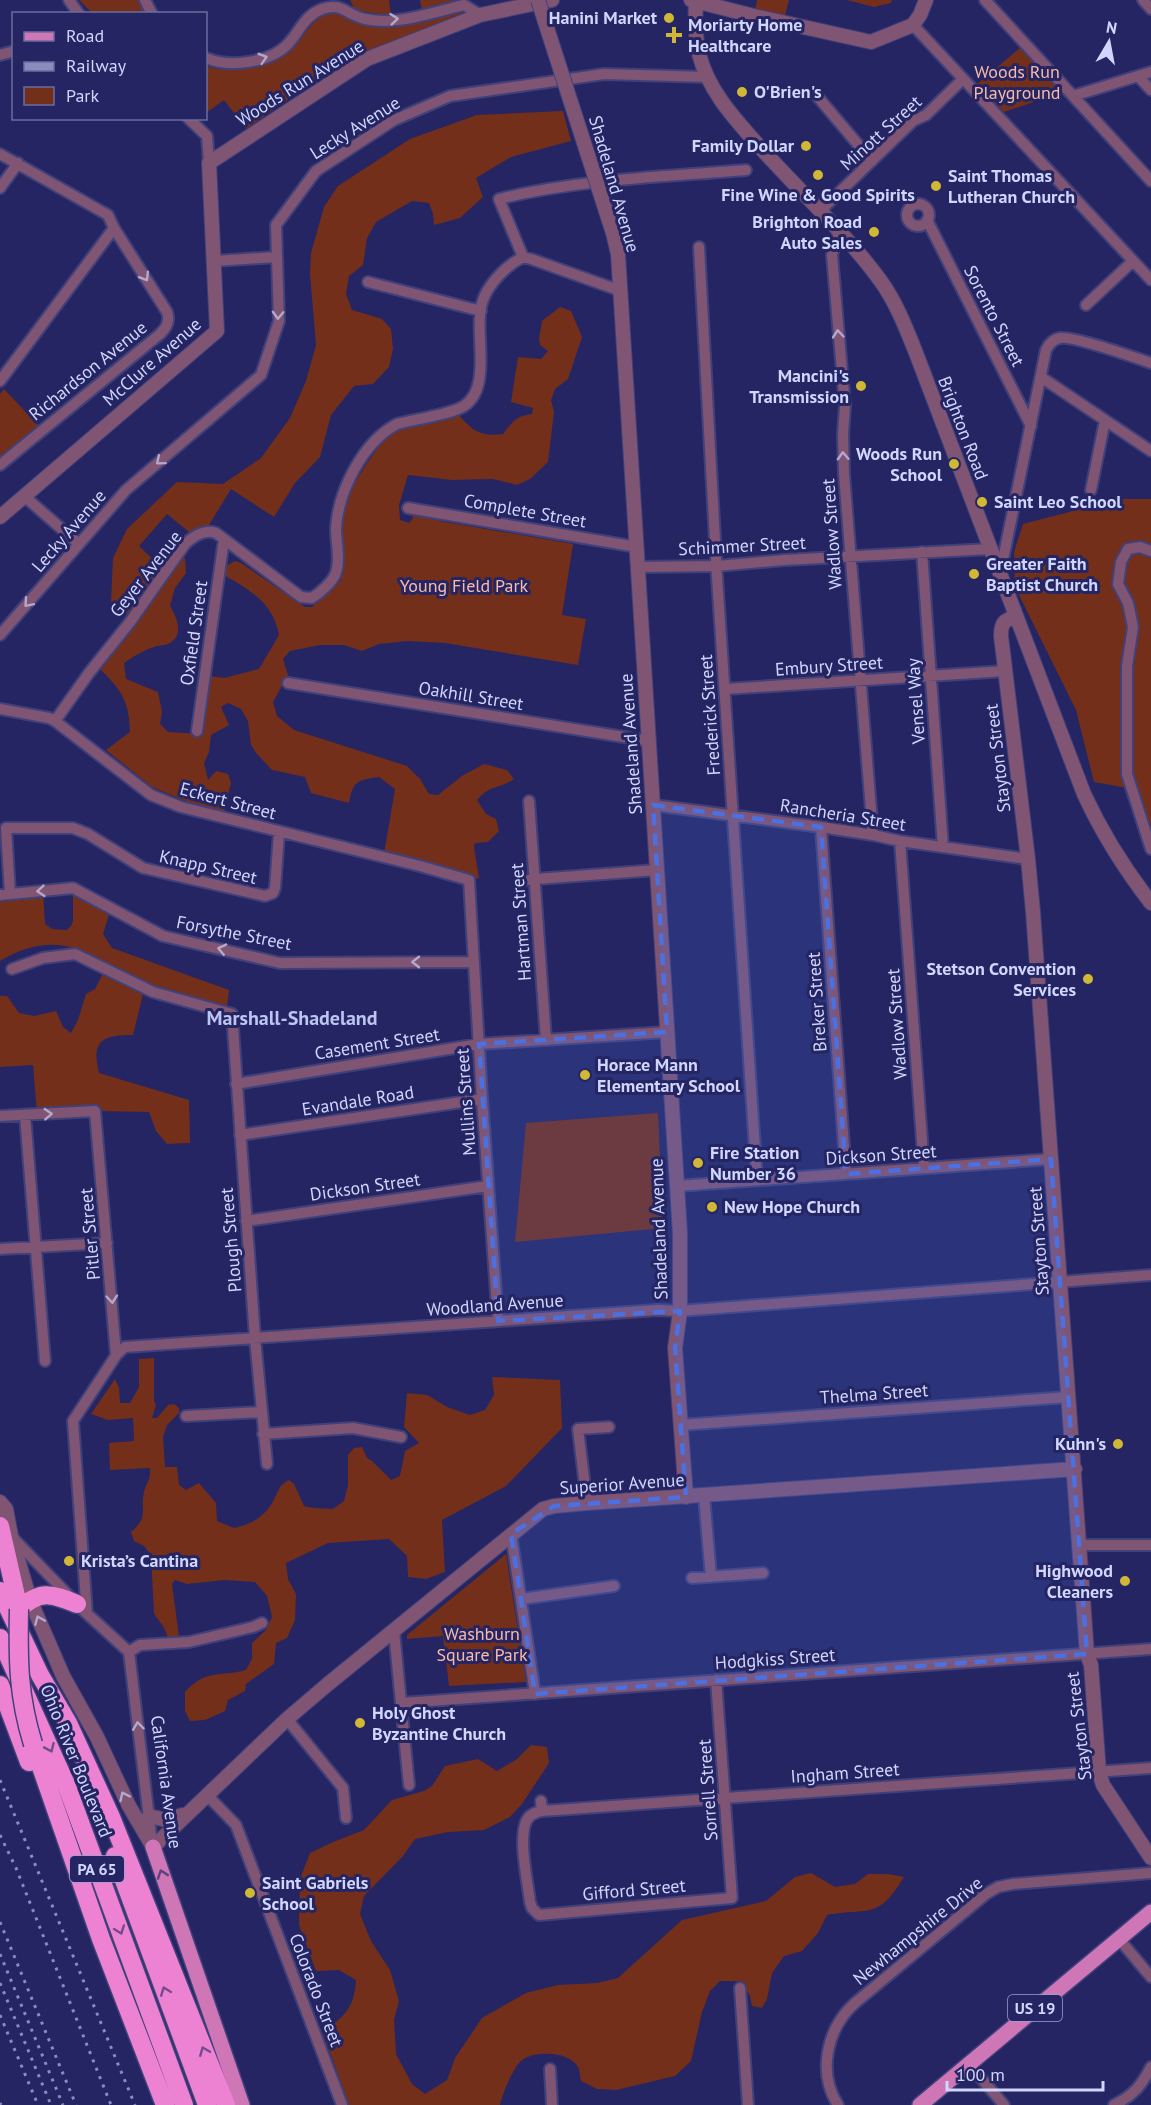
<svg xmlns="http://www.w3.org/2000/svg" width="1151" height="2105" font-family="'PT Sans',sans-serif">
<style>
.green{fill:#742f1a}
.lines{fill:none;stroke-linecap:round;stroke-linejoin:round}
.minor-casing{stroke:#40417b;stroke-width:14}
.tertiary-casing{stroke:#40417b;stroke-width:16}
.primary-casing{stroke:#40417b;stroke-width:18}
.motorway-casing{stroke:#40417b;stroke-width:21}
.minor{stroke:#805473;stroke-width:10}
.tertiary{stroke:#805473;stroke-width:14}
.primary{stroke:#cf76b7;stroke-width:15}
.motorway{stroke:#ee82d2;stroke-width:18}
.rail{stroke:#898dbd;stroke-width:3;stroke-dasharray:3 6;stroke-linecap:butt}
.tertiary-bridge-casing{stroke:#40417b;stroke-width:16;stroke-linecap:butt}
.motorway-bridge-casing{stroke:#40417b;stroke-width:21;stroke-linecap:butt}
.tertiary-bridge{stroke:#805473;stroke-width:14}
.motorway-bridge{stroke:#ee82d2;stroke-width:18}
.oneway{stroke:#b4a8cd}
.oneway2{stroke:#754a8f}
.oneway3{stroke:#604180}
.marked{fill:#4a70e1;fill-opacity:0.2;stroke:#4a70e1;stroke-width:4.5;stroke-dasharray:12 8;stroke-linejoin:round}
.poi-dot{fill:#d1b736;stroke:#242562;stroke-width:2}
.labels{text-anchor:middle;stroke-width:6;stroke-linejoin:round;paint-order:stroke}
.shield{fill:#242562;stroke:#9ca1ce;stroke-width:1.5}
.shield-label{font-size:16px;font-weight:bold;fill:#d0d6fd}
.poi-label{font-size:18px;font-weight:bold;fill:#d0d6fd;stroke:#242562;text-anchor:start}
.park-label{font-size:18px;fill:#f9bba8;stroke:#242562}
.street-label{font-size:18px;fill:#d0d6fd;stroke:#242562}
.neighbourhood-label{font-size:20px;font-weight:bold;fill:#bdc4f2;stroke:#242562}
</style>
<rect width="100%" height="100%" fill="#242562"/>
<path class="green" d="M79,0H142L147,13H92Z
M350,0H389L391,16L355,10Z
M420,0H460L422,10Z
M757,0H789L783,23L754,16Z
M847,0H892L891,3L874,7Z
M335,10L363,23L461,10L465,15L366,51L328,72L246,129L224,100L206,113V66C231,76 273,64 293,46C308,32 313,16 335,10Z
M1020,48L1061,93L1004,112L977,84Z
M563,111L571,141L511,157L476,178L483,197L460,218L434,225L433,214L429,203L412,201L376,222L367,238L363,265L349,276L346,294L352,310L382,319L391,329L393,349L389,367L373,384L354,386L331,415L320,457L295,483L274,517L231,489L209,525L189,532L167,514L139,546L160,566L172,551L185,558L186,573L175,588L170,606C177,618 185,636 168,644C164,646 158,645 154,647C142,651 133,657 124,663L126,679L158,692L162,712L160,724L168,732L201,734L210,676L224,678L259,669L279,635C273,601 248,589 220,573L222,568L235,561L241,563L305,607H312L341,580L343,502L367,463L385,438L396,430L458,414C472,431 481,437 503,434C513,421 516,416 532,414L533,408L511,402L518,357L541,359L548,351L540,345L539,339L542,321L560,307L571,311L582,337L568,379L555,389L551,400L554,412L548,462L530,479L517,485L493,479L452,480L408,475L399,505L400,520L409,523L412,520L413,516L424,514L435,516L439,521L573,544L562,615L586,619L578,665L445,643L408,641L379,644L362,651L344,645H320L290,651L283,659L288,675L273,702L277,716L294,730L407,766L420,779L429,794L438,795L462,776L484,764L507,770L514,779C498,790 491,784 477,800L486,814L496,819L499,831L488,842L475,843L474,847L479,879L413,860L384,854L395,789L379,777C357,780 353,781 349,803L311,793L305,777L272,770L257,754L251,745L248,721L241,709L228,703L221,707L229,725L211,735L209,752L204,763L208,780L216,771L228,774L231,783L224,811L188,802L152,787L106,750L130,732C129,701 122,691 100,669L134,621L111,603L113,558L127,529L177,482L223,484L261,458L290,418L306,381L316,345L310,274L311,253L324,207L338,186L410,139L477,115Z
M4,389L39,426L0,460V394Z
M1119,499H1151V833L1133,789L1094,782L1076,710L1015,587L1014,552L1023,524Z
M73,888L111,908L103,934L112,948L229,990L227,1007L145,986L133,1035C102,1035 91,1041 99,1073L189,1100L190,1143L167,1144L156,1131L149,1112L95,1111L37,1114L33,1065L0,1067V996H7L19,1013L34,1016L56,1011L63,1027L71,1033L78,1020L86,994L95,989L108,964C70,941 40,937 0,961V895L43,891L45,924L52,929L67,930L71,926L73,921Z
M658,1113L663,1228L515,1242L526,1123Z
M154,1358V1401L156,1405L152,1418H157L168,1405L174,1404L179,1408V1413L167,1425L163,1437L165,1467H177L179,1485L186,1490L199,1483L216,1503L217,1521L234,1528C251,1524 263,1518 272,1503C278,1493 278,1485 289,1480L294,1484L304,1506C314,1509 323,1508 333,1509L344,1501L348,1485V1455L354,1448L362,1447L367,1458L372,1461L391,1480L400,1476L405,1451L419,1443L404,1427L407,1393L427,1395L447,1407L470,1415L485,1410L494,1395L492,1377L560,1380L562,1428L506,1486L442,1520L445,1572L426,1579L408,1577L407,1556L389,1539L328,1543L286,1563L288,1579L296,1594L295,1620L287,1638L276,1643L274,1664L246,1684L245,1691L228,1700L225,1711L205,1720L190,1721L185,1711V1692C206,1669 220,1677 246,1670L252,1659V1643L266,1630L272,1617L267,1596L255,1582L225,1580L187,1584L175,1580L172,1584L179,1637L168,1638C164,1624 160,1624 154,1613L151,1555L144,1546L134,1541L131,1532C149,1517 140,1511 144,1492C146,1482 151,1482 150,1468L110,1470L109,1443L134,1441L133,1418L108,1420L91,1414L115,1379L119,1388L120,1403H130L139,1387V1359Z
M506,1554L526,1682L449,1686L443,1636L407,1639V1635Z
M531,1745L547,1747L549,1763L522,1804L510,1817L484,1830L448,1832L415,1839L403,1856L364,1896L360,1914L371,1941L390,1970L399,2001L394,2020L396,2054L412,2084L425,2094L447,2080L455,2058L482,2018L526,1993L558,1985L597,1983L618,1978L682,1920L766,1901L795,1877L811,1873L835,1887L855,1884L868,1874H888L904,1877C877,1921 870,1907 827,1915L818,1933L802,1951L784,1956L772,1973L767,1999L762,2008L752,2006L750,1996L741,1981H720L710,1991L702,2012L691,2061L675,2076L616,2090L597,2089L581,2081C580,2077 580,2071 578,2067C570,2052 536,2050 522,2060C514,2066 502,2094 500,2105H349L323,2033C344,2015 354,2010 356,1980L339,1970L316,1971L299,1925L300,1879L310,1853L333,1842L364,1830L392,1800L424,1791L432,1786L445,1766L478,1759L497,1771L517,1759Z"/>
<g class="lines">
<defs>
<path id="minor" d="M69,0L79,14
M145,0L152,14
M985,0L1151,181
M1143,0L1151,9
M913,25L1151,280
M0,55L14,51
M206,58C229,68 270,63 288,44C300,31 304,16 322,9C343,2 346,15 365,19C397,26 433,12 464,5L480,15
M1138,76L1151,90
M817,96L872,161
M1073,96L1151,72
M188,118L207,136L209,163
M0,154L108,215L114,228L167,312C170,321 167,327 160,334L0,465
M0,188L18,163
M907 215a11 11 0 1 1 22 0a11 11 0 1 1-22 0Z
M820,211L913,121L926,115L963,79
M927,220L1031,426
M839,230L832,255L845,406L843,434L844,474L873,835
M699,247L717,577L757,1180
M523,257L499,199C579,179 663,177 746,170
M214,261L276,257
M368,282L481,311
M1086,305L1133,261
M1041,377L1151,451
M0,381L114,228
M1091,490L1105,420
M24,496L79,544
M408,508L637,547
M1151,551L1140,547L1128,549L1121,562L1118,584L1128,603L1133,627L1127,666V774L1151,849
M922,552L943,847
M638,567L717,566L784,560L990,549
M1000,574L1046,350C1049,344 1053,339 1060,338C1075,336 1133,357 1151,363
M0,635L126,490L261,375L279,321L276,225L316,171L394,120L450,96L604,74L708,77
M288,683L649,741
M725,689L1006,671
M0,709L49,718L55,721L151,795L181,807L420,866L469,880L482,1099L498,1321
M55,721L89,673L130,622L185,544C194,536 204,529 216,533L301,597L312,598C320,593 331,583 335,575C341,562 336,542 336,529C338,491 363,442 397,424C414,419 450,415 464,406C494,386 472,328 483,300C489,283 507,265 523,257L531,259L621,291
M197,731L224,539
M529,801L546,1040
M653,805L821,827L873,835L900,841L1028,859
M821,827L846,1174
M900,841L924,1168
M523,880L657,870
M10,894L6,828H73L88,834L143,868L265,896L273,893L275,888L279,833
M0,895L73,888L163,936L280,963L474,962
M12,969L43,958L75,954L153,992L232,1014L255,1338L267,1464
M236,1084L479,1044L667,1032
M25,1115L45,1361
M0,1116L95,1111L116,1355
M240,1135L482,1099
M677,1186L1051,1159
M246,1221L488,1186
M0,1249L107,1243
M186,1416L261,1412
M681,1425L1069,1397
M263,1434L353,1428L401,1437
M704,1496L711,1577
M587,1503L578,1429L609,1427
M511,1534L535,1694
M12,1537L72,1599
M1080,1545H1151
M692,1578L763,1573
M521,1599L614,1586
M83,1610L129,1652L152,1843
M87,1614L73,1421L117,1354L125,1347L657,1310L680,1311L1151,1275
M394,1631L409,1785
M129,1652L140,1645L189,1642L253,1627L262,1623
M402,1703L1151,1649
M287,1719L343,1788L346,1818
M207,1795L236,1825L342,2105
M541,1801L542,1811C537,1812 533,1813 529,1817C516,1831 528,1883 530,1902L532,1908L539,1915L732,1898L716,1680
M542,1811L1151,1768
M1119,1939L1151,1977
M740,1988L748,2105
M969,2064L1004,2105
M550,2069L552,2105
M838,2105C817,2072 827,2028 855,2003L986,1894L998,1887L1013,1884L1151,1873
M1114,2105C1134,2095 1141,2086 1151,2067"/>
<path id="tertiary" d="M691,0L754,16L871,42L913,25L920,15L926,0
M696,0C695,18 695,37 699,54C708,90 734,118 758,145C798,190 844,231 880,280C896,302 906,328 916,353L1084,794C1103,835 1123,867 1151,903
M613,233L618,254L680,1233V1311L675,1348L686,1497
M0,517L217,331L209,163L367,59L480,15L552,0
M1016,616C1004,621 1001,622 1001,636L1028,859L1033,912L1087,1654L1091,1665L1099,1772L1103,1785L1151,1858
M0,1502L6,1509L11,1536L30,1600L51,1648L63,1676L97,1737L129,1806L153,1847L287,1719L328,1684L543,1509L554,1506L587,1503L1075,1469
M149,1816L166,1820L183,1815"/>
<path id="primary" d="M153,1847L242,2105
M920,2105L1151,1912"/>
<path id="motorway" d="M0,1526L19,1609C41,1589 52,1594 77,1604
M0,1591L40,1675L68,1723L111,1817L226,2105
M0,1638L66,1784L184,2105
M0,1685L29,1762
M33,1744L101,1939L165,2105
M115,1856L207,2105"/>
</defs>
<use href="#minor" class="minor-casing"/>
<use href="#tertiary" class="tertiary-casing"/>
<use href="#primary" class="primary-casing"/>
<use href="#motorway" class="motorway-casing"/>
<use href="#minor" class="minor"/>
<use href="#tertiary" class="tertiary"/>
<use href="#primary" class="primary"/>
<use href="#motorway" class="motorway"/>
<path class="rail" d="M0,1780L135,2105
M0,1835L16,1868L111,2105
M0,1922L76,2105
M0,1954L63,2105
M0,1983L51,2105
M0,2015L38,2105
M0,2103L1,2105"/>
<defs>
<path id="tertiary-bridge" d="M538,0L613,233"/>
<path id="motorway-bridge" d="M19,1609C18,1659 18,1696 33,1744"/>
</defs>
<use href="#tertiary-bridge" class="tertiary-bridge-casing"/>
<use href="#motorway-bridge" class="motorway-bridge-casing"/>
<use href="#tertiary-bridge" class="tertiary-bridge"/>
<use href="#motorway-bridge" class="motorway-bridge"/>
</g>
<defs><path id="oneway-chevron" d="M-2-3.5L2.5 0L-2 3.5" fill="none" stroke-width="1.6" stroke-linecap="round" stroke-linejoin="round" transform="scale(1.5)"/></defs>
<g class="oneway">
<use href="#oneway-chevron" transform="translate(394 19) rotate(-6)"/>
<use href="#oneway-chevron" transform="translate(263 58) rotate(-17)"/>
<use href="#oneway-chevron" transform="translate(145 277) rotate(58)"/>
<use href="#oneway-chevron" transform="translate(278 315) rotate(92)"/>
<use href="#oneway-chevron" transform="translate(838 334) rotate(-95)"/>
<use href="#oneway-chevron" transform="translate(843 456) rotate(-92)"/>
<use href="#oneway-chevron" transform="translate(160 461) rotate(140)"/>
<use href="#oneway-chevron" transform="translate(28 603) rotate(131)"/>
<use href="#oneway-chevron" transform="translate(41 891) rotate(175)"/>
<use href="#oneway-chevron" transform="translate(222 949) rotate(-167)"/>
<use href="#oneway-chevron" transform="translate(416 962) rotate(180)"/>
<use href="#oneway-chevron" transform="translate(48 1114) rotate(-3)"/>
<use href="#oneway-chevron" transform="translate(112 1299) rotate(85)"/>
<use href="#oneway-chevron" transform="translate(39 1620) rotate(-113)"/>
<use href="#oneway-chevron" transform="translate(138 1726) rotate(-97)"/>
<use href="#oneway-chevron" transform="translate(124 1796) rotate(-115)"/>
</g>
<g class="oneway2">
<use href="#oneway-chevron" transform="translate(50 1748) rotate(66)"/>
<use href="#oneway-chevron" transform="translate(120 1930) rotate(70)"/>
<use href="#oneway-chevron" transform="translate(165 1991) rotate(-111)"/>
<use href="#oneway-chevron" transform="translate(204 2051) rotate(-112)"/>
</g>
<use class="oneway3" href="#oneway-chevron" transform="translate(162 1874) rotate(-109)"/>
<path class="marked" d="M653,805L821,827L846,1174L1051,1159L1087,1654L535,1694L511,1534L554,1506L686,1497L675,1348L680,1311L498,1321L479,1044L667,1032Z"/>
<g class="poi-dot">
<circle cx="669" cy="18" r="6"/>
<path d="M671 26h6v6h6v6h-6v6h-6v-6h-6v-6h6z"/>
<circle cx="742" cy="92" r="6"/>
<circle cx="806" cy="146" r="6"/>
<circle cx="818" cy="175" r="6"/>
<circle cx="936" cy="186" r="6"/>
<circle cx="874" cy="232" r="6"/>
<circle cx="861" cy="386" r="6"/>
<circle cx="954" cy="464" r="6"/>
<circle cx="982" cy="502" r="6"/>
<circle cx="974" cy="574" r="6"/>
<circle cx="1088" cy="979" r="6"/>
<circle cx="585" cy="1075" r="6"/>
<circle cx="698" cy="1163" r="6"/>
<circle cx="712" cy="1207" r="6"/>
<circle cx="1118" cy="1444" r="6"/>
<circle cx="69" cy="1561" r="6"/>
<circle cx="1125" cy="1581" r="6"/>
<circle cx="360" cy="1723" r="6"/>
<circle cx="250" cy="1893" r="6"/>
</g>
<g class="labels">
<g class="shield">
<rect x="70" y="1856" width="54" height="26" rx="4.5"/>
<rect x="1008" y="1995" width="54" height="26" rx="4.5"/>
</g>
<g class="shield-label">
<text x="97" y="1875">PA 65</text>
<text x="1035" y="2014">US 19</text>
</g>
<g class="poi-label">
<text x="657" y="24" text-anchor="end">Hanini Market</text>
<text x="688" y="31">Moriarty Home<tspan x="688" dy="21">Healthcare</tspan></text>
<text x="754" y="98">O'Brien's</text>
<text x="794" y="152" text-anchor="end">Family Dollar</text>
<text x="948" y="182">Saint Thomas<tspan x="948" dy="21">Lutheran Church</tspan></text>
<text x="818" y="201" text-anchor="middle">Fine Wine &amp; Good Spirits</text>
<text x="862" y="228" text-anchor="end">Brighton Road<tspan x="862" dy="21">Auto Sales</tspan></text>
<text x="849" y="382" text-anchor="end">Mancini's<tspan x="849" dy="21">Transmission</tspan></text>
<text x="942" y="460" text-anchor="end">Woods Run<tspan x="942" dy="21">School</tspan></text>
<text x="994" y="508">Saint Leo School</text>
<text x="986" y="570">Greater Faith<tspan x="986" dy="21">Baptist Church</tspan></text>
<text x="1076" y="975" text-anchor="end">Stetson Convention<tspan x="1076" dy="21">Services</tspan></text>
<text x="597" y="1071">Horace Mann<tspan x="597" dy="21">Elementary School</tspan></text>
<text x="710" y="1159">Fire Station<tspan x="710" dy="21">Number 36</tspan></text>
<text x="724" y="1213">New Hope Church</text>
<text x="1106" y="1450" text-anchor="end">Kuhn's</text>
<text x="81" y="1567">Krista’s Cantina</text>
<text x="1113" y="1577" text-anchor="end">Highwood<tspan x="1113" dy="21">Cleaners</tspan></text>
<text x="372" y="1719">Holy Ghost<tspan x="372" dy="21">Byzantine Church</tspan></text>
<text x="262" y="1889">Saint Gabriels<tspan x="262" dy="21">School</tspan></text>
</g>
<g class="park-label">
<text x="1017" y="78">Woods Run<tspan x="1017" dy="21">Playground</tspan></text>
<text x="464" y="592">Young Field Park</text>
<text x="482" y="1640">Washburn<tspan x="482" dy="21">Square Park</tspan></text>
</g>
<g class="street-label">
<text transform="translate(300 83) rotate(-32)" y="6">Woods Run Avenue</text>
<text transform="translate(355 128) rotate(-32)" y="6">Lecky Avenue</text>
<text transform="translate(881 133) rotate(-42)" y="6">Minott Street</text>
<text transform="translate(614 184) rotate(74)" y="6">Shadeland Avenue</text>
<text transform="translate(994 316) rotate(63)" y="6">Sorento Street</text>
<text transform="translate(152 362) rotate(-41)" y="6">McClure Avenue</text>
<text transform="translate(88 371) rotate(-39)" y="6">Richardson Avenue</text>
<text transform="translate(963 428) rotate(69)" y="6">Brighton Road</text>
<text transform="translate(525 511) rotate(10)" y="6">Complete Street</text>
<text transform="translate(69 531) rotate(-49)" y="6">Lecky Avenue</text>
<text transform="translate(832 534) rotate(-94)" y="6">Wadlow Street</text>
<text transform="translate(742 546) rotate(-3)" y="6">Schimmer Street</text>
<text transform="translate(146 574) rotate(-52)" y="6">Geyer Avenue</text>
<text transform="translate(194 633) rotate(-82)" y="6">Oxfield Street</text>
<text transform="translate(829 666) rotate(-4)" y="6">Embury Street</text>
<text transform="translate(471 696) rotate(9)" y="6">Oakhill Street</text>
<text transform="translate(916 701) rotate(-94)" y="6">Vensel Way</text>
<text transform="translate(710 715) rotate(-94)" y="6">Frederick Street</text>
<text transform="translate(631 744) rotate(-94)" y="6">Shadeland Avenue</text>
<text transform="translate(998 758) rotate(-97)" y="6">Stayton Street</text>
<text transform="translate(228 801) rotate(15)" y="6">Eckert Street</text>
<text transform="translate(843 815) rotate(9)" y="6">Rancheria Street</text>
<text transform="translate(208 867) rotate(13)" y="6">Knapp Street</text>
<text transform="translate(521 922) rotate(-94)" y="6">Hartman Street</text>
<text transform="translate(234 933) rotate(11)" y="6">Forsythe Street</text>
<text transform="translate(817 1002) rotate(-94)" y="6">Breker Street</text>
<text transform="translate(897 1024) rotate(-94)" y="6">Wadlow Street</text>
<text transform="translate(377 1044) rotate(-9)" y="6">Casement Street</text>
<text transform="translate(358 1101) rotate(-9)" y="6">Evandale Road</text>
<text transform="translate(466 1102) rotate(-94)" y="6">Mullins Street</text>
<text transform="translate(881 1155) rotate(-4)" y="6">Dickson Street</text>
<text transform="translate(365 1187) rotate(-8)" y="6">Dickson Street</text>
<text transform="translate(659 1229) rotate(-92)" y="6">Shadeland Avenue</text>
<text transform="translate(90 1234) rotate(-95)" y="6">Pitler Street</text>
<text transform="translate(231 1240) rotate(-95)" y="6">Plough Street</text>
<text transform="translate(1039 1241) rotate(-94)" y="6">Stayton Street</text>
<text transform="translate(495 1305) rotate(-4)" y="6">Woodland Avenue</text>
<text transform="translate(874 1394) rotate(-4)" y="6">Thelma Street</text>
<text transform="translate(622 1484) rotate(-4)" y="6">Superior Avenue</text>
<text transform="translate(775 1659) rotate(-4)" y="6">Hodgkiss Street</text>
<text transform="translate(1079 1726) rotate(-97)" y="6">Stayton Street</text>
<text transform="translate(76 1761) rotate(68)" y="6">Ohio River Boulevard</text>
<text transform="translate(845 1773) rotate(-4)" y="6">Ingham Street</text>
<text transform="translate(166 1782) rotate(82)" y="6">California Avenue</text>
<text transform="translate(708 1790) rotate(-94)" y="6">Sorrell Street</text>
<text transform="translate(634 1890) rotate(-5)" y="6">Gifford Street</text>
<text transform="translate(918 1931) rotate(-39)" y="6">Newhampshire Drive</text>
<text transform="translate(316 1990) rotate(69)" y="6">Colorado Street</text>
</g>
<g class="neighbourhood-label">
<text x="292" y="1025">Marshall-Shadeland</text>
</g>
</g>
<rect x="12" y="12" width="195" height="108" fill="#242562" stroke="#696ca0" stroke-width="1.5"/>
<rect x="24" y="32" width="30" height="9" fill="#cf76b7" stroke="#696ca0" stroke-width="1.5"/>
<text x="66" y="42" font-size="18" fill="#d0d6fd">Road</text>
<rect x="24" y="62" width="30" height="9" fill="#898dbd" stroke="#696ca0" stroke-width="1.5"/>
<text x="66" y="72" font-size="18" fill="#d0d6fd">Railway</text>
<rect x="24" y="87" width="30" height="18" fill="#742f1a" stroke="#696ca0" stroke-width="1.5"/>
<text x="66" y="102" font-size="18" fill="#d0d6fd">Park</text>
<g transform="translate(1109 42) rotate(10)" stroke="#242562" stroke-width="4.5" paint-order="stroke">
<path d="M0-4.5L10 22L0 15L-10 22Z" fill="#d0d6fd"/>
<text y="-9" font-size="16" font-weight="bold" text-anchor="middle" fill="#d0d6fd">N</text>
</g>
<path d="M947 2081v9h156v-9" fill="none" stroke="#d0d6fd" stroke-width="3"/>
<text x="956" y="2081" font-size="18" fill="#d0d6fd" stroke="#242562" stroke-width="4.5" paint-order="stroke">100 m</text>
</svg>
